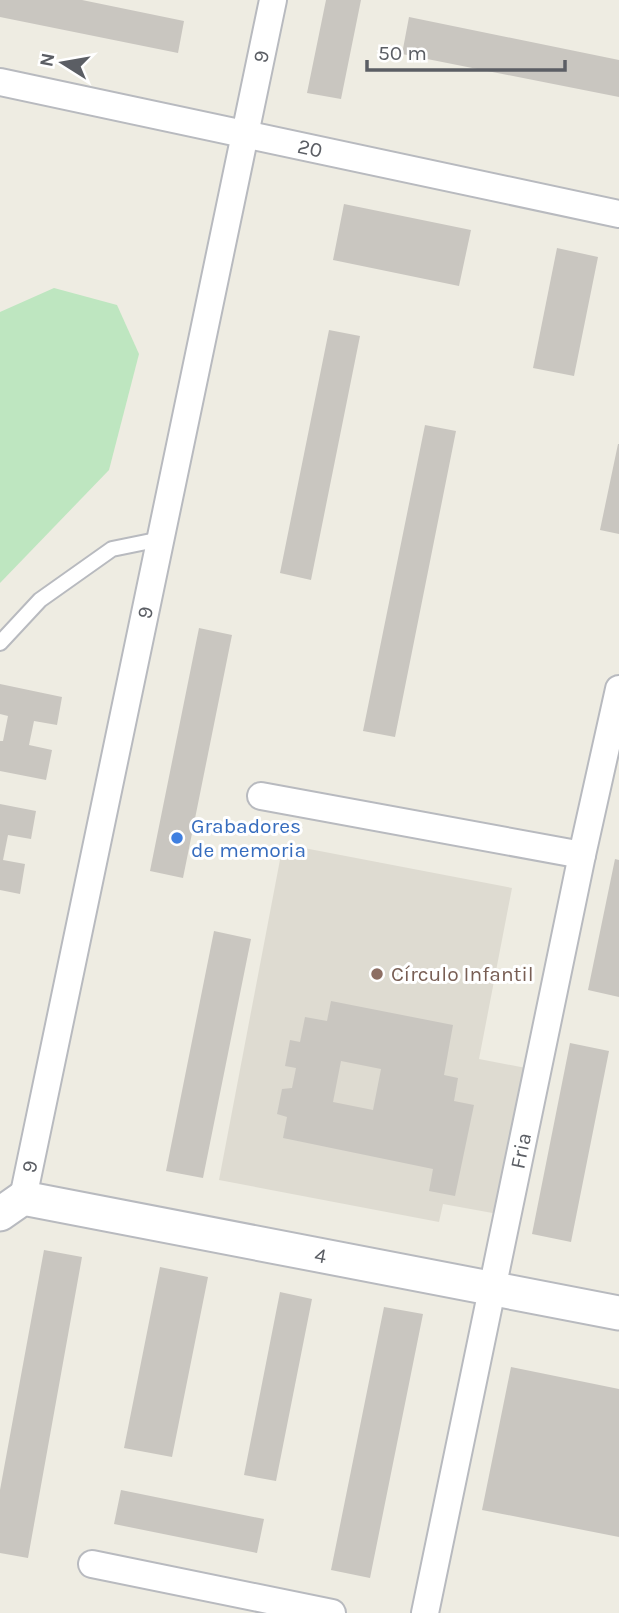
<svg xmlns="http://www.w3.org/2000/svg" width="619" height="1613" font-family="Karla,sans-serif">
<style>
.education{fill:#dedbd1}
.green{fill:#bee6c0}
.building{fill:#c9c6c0;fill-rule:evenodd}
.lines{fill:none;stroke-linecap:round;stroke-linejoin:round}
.service-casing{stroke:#b8babf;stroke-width:18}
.minor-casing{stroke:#b8babf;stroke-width:30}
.tertiary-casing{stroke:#b8babf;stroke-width:37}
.service{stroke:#fff;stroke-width:14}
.minor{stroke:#fff;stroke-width:26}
.tertiary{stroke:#fff;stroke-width:33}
.shop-dot{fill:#3f7fe0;stroke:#fff;stroke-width:2.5}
.education-dot{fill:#8d6e63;stroke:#fff;stroke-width:2.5}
.labels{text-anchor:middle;stroke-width:6;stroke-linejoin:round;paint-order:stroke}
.street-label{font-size:21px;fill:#5b5e64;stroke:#fff}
.shop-label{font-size:21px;fill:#366cbe;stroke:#fff;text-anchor:start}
.education-label{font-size:21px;fill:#785e54;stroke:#fff;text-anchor:start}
</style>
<rect width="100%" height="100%" fill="#eeece2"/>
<path class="education" d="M283,844L512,888L479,1059L526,1068L498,1214L443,1204L439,1222L219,1180Z"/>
<path class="green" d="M54,288L117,305L139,354L109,470L0,583V312Z"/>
<path class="building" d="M0,0H82L184,21L178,53L0,17Z
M326,0H361L341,99L307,93Z
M409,17L619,60V97L402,54Z
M344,204L471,230L459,286L333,260Z
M557,248L598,257L574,376L533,368Z
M329,330L360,336L311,580L280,573Z
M425,425L456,431L395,737L363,731Z
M618,444H619V534L600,530Z
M199,628L232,635L183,878L150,871Z
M0,684L62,697L57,725L34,721L29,745L52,750L46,780L0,771V741H3L8,716L0,714Z
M0,804L36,811L31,839L8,835L3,860L25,864L20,894L0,890Z
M615,859L619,860V997L588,990Z
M214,931L251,939L203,1178L166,1171Z
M331,1001L453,1025L444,1075L458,1078L454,1101L474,1105L455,1196L429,1191L433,1169L283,1138L287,1117L277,1114L282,1089L292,1088L296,1068L285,1066L290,1040L300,1042L305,1017L327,1021ZM341,1061L381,1069L373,1110L333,1102Z
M570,1043L609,1051L571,1242L532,1234Z
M44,1250L82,1257L28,1558L0,1553V1490Z
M160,1267L208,1277L172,1457L124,1448Z
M280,1292L312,1299L276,1481L244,1475Z
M384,1307L423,1314L370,1578L331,1570Z
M511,1367L619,1389V1537L482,1510Z
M121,1490L264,1519L257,1553L114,1524Z"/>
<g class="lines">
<defs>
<path id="service" d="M0,643L40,600L112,549L161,539"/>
<g id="minor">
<path id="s1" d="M0,82L619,214"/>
<path d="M261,796L582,855"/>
<path id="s2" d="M23,1198L273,0"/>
<path d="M92,1564L332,1613"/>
<path id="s3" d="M425,1613L582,855L619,689"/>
</g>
<g id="tertiary">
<path id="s4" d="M0,1214L23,1198L619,1313"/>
</g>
</defs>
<use href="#service" class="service-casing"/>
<use href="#minor" class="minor-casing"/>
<use href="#tertiary" class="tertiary-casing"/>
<use href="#service" class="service"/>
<use href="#minor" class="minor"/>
<use href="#tertiary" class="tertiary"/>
</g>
<circle class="shop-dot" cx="177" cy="838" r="7"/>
<circle class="education-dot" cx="377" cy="974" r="7"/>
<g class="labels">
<g class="street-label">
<text dy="7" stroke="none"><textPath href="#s2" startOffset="1166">9</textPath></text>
<text dy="7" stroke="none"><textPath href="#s1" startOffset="317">20</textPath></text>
<text dy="7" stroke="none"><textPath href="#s2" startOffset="598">9</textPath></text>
<text dy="7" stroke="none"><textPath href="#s3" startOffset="472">Fria</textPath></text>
<text dy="7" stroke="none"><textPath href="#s2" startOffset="32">9</textPath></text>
<text dy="7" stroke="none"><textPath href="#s4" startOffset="331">4</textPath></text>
</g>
<g class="shop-label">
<text x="191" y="833">Grabadores<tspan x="191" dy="24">de memoria</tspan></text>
</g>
<g class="education-label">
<text x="391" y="981">Círculo Infantil</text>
</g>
</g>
<g transform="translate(63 63) rotate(281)" stroke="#ffffff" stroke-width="5" paint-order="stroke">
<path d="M0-5L12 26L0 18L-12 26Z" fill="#5b5e64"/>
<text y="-10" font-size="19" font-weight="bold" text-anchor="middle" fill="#5b5e64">N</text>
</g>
<path d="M367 60v10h198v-10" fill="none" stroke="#5b5e64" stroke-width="3.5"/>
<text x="378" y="60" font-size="21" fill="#5b5e64" stroke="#ffffff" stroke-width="5" paint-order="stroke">50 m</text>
</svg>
